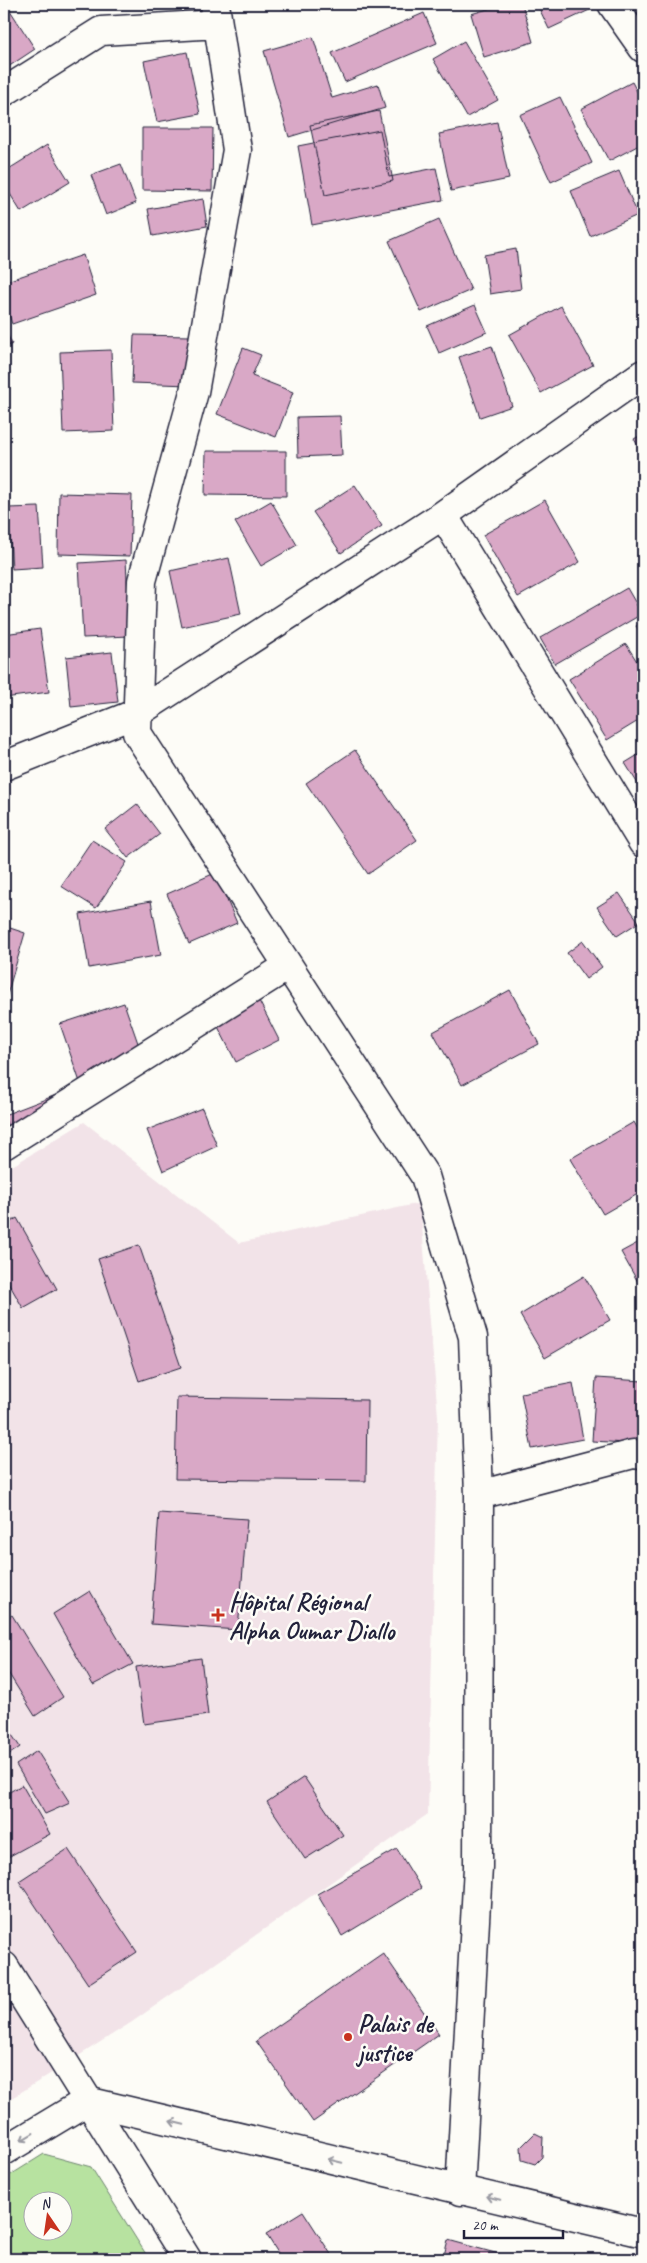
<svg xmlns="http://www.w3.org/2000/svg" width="647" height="2263" font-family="Caveat,sans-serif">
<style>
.built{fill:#f2e3e8}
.green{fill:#b7e2a0;stroke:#6c826e;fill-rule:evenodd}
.building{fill:#d9a8c6;stroke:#22223b}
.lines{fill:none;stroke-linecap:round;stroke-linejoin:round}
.minor-casing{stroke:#22223b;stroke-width:31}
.major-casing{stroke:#22223b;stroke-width:31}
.minor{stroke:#fdfcf7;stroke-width:28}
.major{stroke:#fdfcf7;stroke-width:28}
.oneway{stroke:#9a9aa2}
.poi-dot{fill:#c8321e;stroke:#fdfcf7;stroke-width:2}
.labels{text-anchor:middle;stroke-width:5;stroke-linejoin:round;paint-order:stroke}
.poi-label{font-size:25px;font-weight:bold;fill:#22223b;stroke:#fdfcf7;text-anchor:start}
</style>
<rect width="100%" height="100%" fill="#fdfcf7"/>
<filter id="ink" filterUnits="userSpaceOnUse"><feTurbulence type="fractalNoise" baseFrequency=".02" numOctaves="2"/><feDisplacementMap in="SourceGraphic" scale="10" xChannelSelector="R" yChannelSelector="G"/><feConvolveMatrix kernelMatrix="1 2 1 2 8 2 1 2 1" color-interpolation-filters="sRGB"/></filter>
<g filter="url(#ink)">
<path class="built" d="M84,1122L239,1243L420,1203L438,1416L428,1814L132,2022L4,2103V1171Z"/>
<path class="green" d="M44,2154L91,2167L149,2259H4V2179ZM32,2200H62V2230H32Z"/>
<path class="building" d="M4,4H6L35,49L5,69Z
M505,4H522L533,42L484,57L471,14Z
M537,4H597L598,6L549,29Z
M424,13L437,43L345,82L332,53Z
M313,37L332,98L378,84L385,108L289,137L264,51Z
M464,41L498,100L467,117L433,59Z
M187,52L200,114L157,122L144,61Z
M632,82L643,103V143L609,161L581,109Z
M560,97L592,163L551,182L520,115Z
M379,111L393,181L325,195L310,125Z
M497,122L509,179L451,191L439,134Z
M142,128H213L212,191L142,190Z
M380,130L389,177L436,168L443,200L312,225L298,146Z
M47,145L70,182L21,212L4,184V172Z
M121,164L136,203L106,215L91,175Z
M619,171L638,215L590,236L571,191Z
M203,199L207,226L153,236L148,209Z
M439,219L471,290L421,312L389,241Z
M516,249L521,289L490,294L484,255Z
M83,255L96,295L12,324L4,300V282Z
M475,305L487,332L439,353L427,326Z
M561,306L593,365L541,393L509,335Z
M4,328L12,344L4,348Z
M134,335L191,336L189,385L132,383Z
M492,346L512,406L480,417L459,357Z
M243,348L261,355L252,376L293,392L276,437L217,414Z
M111,350L114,431L63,433L60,352Z
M340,416L342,455L298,457L297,417Z
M643,434V454L634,439Z
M206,451H286V496L205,495Z
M355,485L382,526L341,553L313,512Z
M59,493L132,495L130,556L58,554Z
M545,500L580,562L518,597L483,535Z
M271,501L297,545L261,566L235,522Z
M39,507L43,567L12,569L8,508Z
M229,558L241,614L182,627L170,571Z
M126,560L130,636L83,638L79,563Z
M627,588L642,614L555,664L540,638Z
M643,621V636L636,626Z
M40,629L49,692L4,698V634Z
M626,644L643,671V718L607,740L569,679Z
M112,652L118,702L71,707L66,657Z
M355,750L417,840L368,874L306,783Z
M643,752V792L625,763Z
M137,804L160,834L128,858L105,829Z
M92,840L127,862L96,908L61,886Z
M215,873L237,923L189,944L167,894Z
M619,893L639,922L617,936L597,907Z
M151,901L161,955L89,968L80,914Z
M4,926L25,933L5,1002L4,1001Z
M583,941L602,967L586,979L567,953Z
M252,987L279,1040L236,1062L209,1009Z
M510,990L539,1044L462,1085L433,1032Z
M124,1003L146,1066L82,1088L60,1024Z
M69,1090L11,1137L4,1115Z
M202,1108L217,1146L163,1171L147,1130Z
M634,1122L643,1138V1191L603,1214L570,1159Z
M17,1218L57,1289L23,1308L4,1275V1226Z
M643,1240V1291L621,1252Z
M139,1245L181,1367L139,1381L98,1259Z
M584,1276L610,1320L545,1358L520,1315Z
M596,1378L643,1381V1444L592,1441Z
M573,1383L583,1439L532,1449L521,1393Z
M177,1397L367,1400L366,1481L175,1479Z
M159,1513L247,1519L238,1630L151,1624Z
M90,1591L133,1664L93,1685L53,1614Z
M12,1615L63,1697L35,1716L4,1666V1620Z
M201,1658L208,1715L144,1724L136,1667Z
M4,1723L20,1747L4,1758Z
M37,1751L70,1803L45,1814L16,1765Z
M304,1777L343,1835L305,1859L267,1802Z
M22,1785L50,1834L8,1857L4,1850V1795Z
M68,1849L137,1952L88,1984L19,1881Z
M397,1849L421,1888L342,1936L317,1894Z
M383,1953L439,2034L313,2122L256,2041Z
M535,2133L543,2137L542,2157L535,2164L522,2160L521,2147Z
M303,2211L334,2259H282L266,2234Z
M448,2240L517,2259H443Z"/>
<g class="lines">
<defs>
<path id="minor" d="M215,4L237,150L194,392L142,581L137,733L425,1176L473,1337L479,1495L478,1867L460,2191
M612,4L643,48
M4,92L101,31L218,24
M443,515L643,843
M4,766L137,713L443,515L643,374
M4,1145L288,966
M479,1495L633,1454L643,1455
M4,1966L187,2259"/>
<path id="major" d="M4,2151L87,2101L643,2233"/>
</defs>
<use href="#minor" class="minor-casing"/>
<use href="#major" class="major-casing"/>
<use href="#minor" class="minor"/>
<use href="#major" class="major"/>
</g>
<defs><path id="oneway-shaft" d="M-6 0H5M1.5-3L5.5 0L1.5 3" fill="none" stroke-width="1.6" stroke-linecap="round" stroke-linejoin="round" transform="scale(1.25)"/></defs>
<g class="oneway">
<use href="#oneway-shaft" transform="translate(177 2123) rotate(-167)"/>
<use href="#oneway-shaft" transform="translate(27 2137) rotate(149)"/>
<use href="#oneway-shaft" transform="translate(335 2161) rotate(-167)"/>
<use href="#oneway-shaft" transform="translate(493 2198) rotate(-167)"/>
</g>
</g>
<g class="poi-dot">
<path d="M215.5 1607.5h5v5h5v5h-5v5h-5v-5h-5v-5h5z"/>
<circle cx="348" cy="2037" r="5"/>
</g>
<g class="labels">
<g class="poi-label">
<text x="229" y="1610">Hôpital Régional<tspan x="229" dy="29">Alpha Oumar Diallo</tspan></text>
<text x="358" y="2032">Palais de<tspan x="358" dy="29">justice</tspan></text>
</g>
</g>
<rect width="647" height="2263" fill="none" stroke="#fdfcf7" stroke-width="20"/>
<rect x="10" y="10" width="627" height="2243" fill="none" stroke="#22223b" stroke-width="2" filter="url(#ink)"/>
<g transform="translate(48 2216) rotate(347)"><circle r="24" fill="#fdfcf7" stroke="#a5a5ac"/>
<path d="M0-4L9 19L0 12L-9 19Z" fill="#c8321e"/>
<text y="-8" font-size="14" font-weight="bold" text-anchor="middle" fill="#22223b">N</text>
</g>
<path d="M464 2230v8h99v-8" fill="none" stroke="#22223b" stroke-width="2.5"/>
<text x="472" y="2230" font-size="15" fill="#22223b" stroke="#fdfcf7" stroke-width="4" paint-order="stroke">20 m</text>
</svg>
